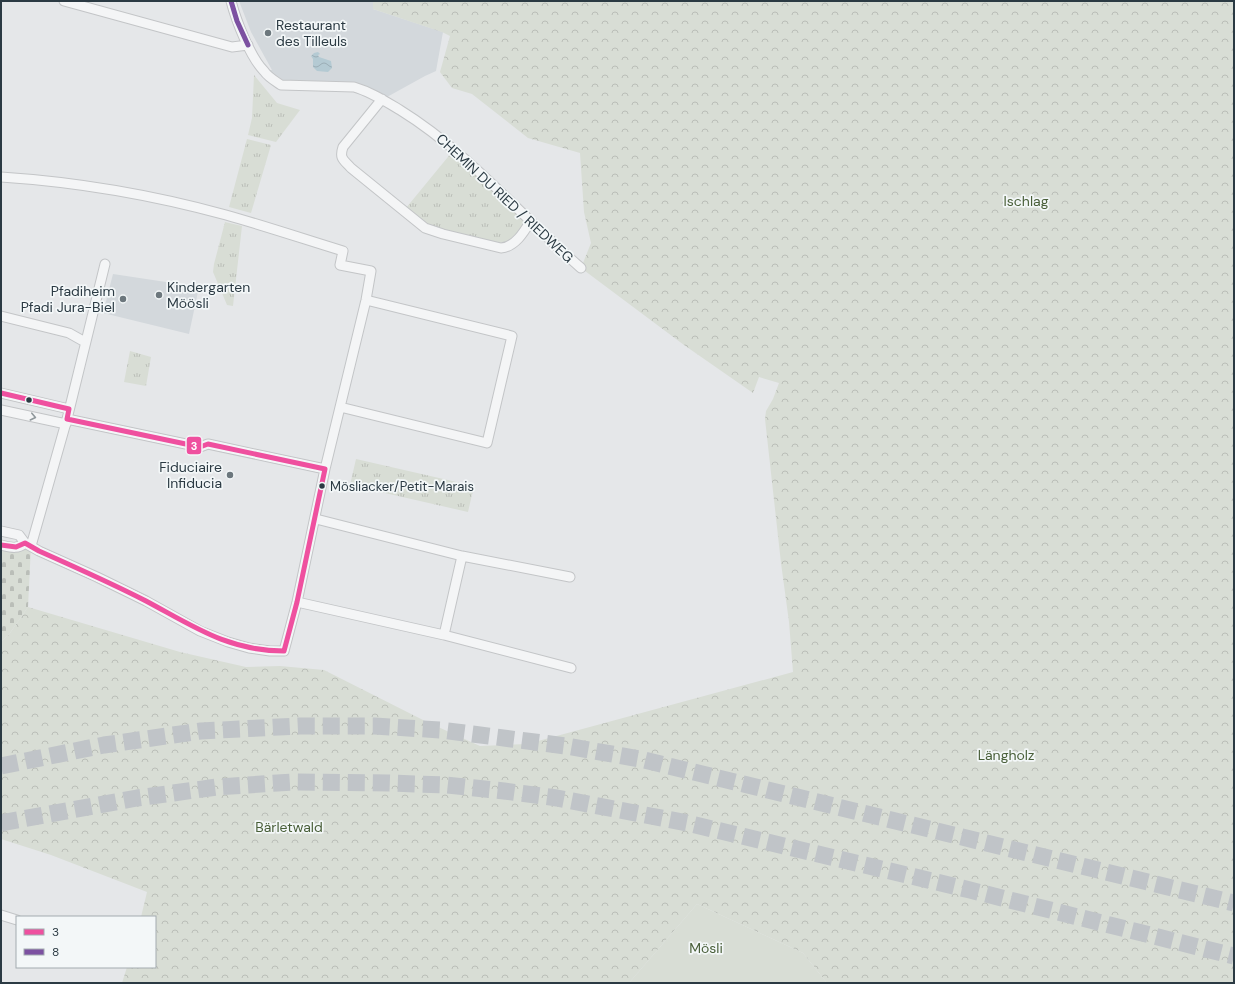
<svg xmlns="http://www.w3.org/2000/svg" width="1235" height="984" font-family="'DM Sans',sans-serif">
<style>
.built{fill:#d3d8dc}
.grass{fill:url(#grass-tufts)}
.forest{fill:url(#forest-crowns)}
.cemetery{fill:url(#cemetery-stones)}
.garden{fill:#d8ddd5}
.water{fill:url(#water-waves)}
.lines{fill:none;stroke-linecap:round;stroke-linejoin:round}
.highway-tunnel{stroke:#c0c4c8;stroke-width:17;stroke-dasharray:17 8;stroke-linecap:butt}
.street-casing{stroke:#c3c5c7;stroke-width:11}
.street{stroke:#f4f5f6;stroke-width:9}
.bus-1-casing{stroke:#f3f7f8;stroke-width:8}
.bus-2-casing{stroke:#f3f7f8;stroke-width:8}
.bus-1{stroke:#ef509f;stroke-width:5}
.bus-2{stroke:#7c51a1;stroke-width:5}
.oneway{stroke:#90989c}
.poi-dot{fill:#6c777d;stroke:#f3f7f8;stroke-width:1.5}
.bus-dot{fill:#2b3a43;stroke:#f3f7f8;stroke-width:1.5}
.labels{text-anchor:middle;stroke-width:3.5;stroke-linejoin:round;paint-order:stroke}
.bus-label{font-size:13px;fill:#2b3a43;stroke:#f3f7f8;text-anchor:start}
.poi-label{font-size:14px;fill:#2b3a43;stroke:#f3f7f8;text-anchor:start}
.street-label{font-size:14px;fill:#2b3a43;stroke:#f3f7f8}
.park-label{font-size:14px;fill:#495f39;stroke:#f3f7f8}
.line-badge{stroke:#f3f7f8;stroke-width:1.5}
.badge-label{font-size:11px;text-anchor:middle;font-weight:bold;fill:#fff}
</style>
<defs>
<pattern id="grass-tufts" width="24" height="20" patternUnits="userSpaceOnUse"><rect width="24" height="20" fill="#d8ddd5"/><path d="M3 7l-1-3M5 7V3M7 7l1-3M15 17l-1-3M17 17v-4M19 17l1-3" fill="none" stroke="#babeb8"/></pattern>
<pattern id="forest-crowns" width="20" height="18" patternUnits="userSpaceOnUse"><rect width="20" height="18" fill="#d8ddd5"/><path d="M2 6a3 3 0 1 1 6 0M12 15a3 3 0 1 1 6 0" fill="none" stroke="#babeb8"/></pattern>
<pattern id="cemetery-stones" width="16" height="16" patternUnits="userSpaceOnUse"><rect width="16" height="16" fill="#d8ddd5"/><path d="M2 7V4a2 2 0 0 1 4 0v3zM10 15v-3a2 2 0 0 1 4 0v3z" fill="#babeb8"/></pattern>
<pattern id="water-waves" width="16" height="10" patternUnits="userSpaceOnUse"><rect width="16" height="10" fill="#b4cad3"/><path d="M0 5q4-4 8 0t8 0" fill="none" stroke="#9baeb6"/></pattern>
</defs>
<rect width="100%" height="100%" fill="#e5e7e9"/>
<path class="built" d="M239,1H373V9L443,32L436,71L425,76L387,97L355,82L283,80L278,79L268,70H272L251,32Z
M113,274L199,287L189,334L103,313Z"/>
<path class="grass" d="M254,75L277,103L300,110L276,142L248,135L252,118Z
M247,139L271,145L251,213L229,207Z
M452,152L522,218L523,222L522,227L513,238L508,242L496,243L439,230L427,225L406,208Z
M225,222L242,226L233,306L227,305L213,272L214,264Z
M130,351L151,357L146,386L124,382Z
M356,459L474,486L468,512L350,485Z"/>
<path class="forest" d="M373,1H1234V983H827L803,953L697,904L629,983H122L127,967H155V917H141L147,892L51,855L1,839V642L10,633L28,607L180,652L246,667L280,666L324,670L425,721L480,746L527,744L793,672L789,622L781,563L765,419L766,411L773,399L779,383L759,377L753,393L684,345L581,268L591,243L584,212L580,153L528,138L472,94L452,88L440,72L450,36L442,32L373,9Z"/>
<path class="cemetery" d="M1,545L31,546L28,607L10,633L1,642Z"/>
<path class="garden" d="M697,904L803,953L827,983H629Z"/>
<path class="water" d="M318,52L320,54L318,55L319,57L331,61L332,68L328,72L317,71L313,67V59L311,56L314,53Z"/>
<g class="lines">
<path class="highway-tunnel" d="M1,766L104,745L201,731L298,726H375L441,730L566,746L640,759L1234,903
M1,823L137,798L217,787L293,782L389,783L447,785L504,791L557,798L687,823L970,890L1234,956"/>
<defs>
<path id="street" d="M64,1L232,47L248,45
M231,1C236,20 250,57 264,71C268,77 275,81 281,85L354,87C371,92 385,101 400,110C468,152 521,216 581,268
M382,99L343,147C339,159 344,160 351,168L425,228L443,234L501,248C515,247 524,232 530,222
M1,177C77,182 153,195 226,215C265,226 304,239 343,251L340,265L371,271L366,300L325,469L297,602L284,651H270L249,648L228,642L200,631L146,601L97,577L39,551L25,543L19,535L1,531
M1,316L69,333L85,342
M1,393L69,409
M340,407L487,443L512,336L366,300
M1,410L66,424
M67,419L200,447L208,444L325,469
M316,519L462,556L570,577
M1,545C10,547 17,550 25,543
M31,546L67,419L105,264
M297,602L444,635L571,668
M444,635L462,556
M1,915L17,920"/>
</defs>
<use href="#street" class="street-casing"/>
<use href="#street" class="street"/>
<defs>
<path id="bus-1" d="M1,393L69,409L67,419L200,447L208,444L325,469L297,602L284,651C228,651 193,626 146,601C111,583 75,567 39,551L25,543L16,547L1,545"/>
<path id="bus-2" d="M231,1L237,21L248,45"/>
</defs>
<use href="#bus-1" class="bus-1-casing"/>
<use href="#bus-2" class="bus-2-casing"/>
<use href="#bus-1" class="bus-1"/>
<use href="#bus-2" class="bus-2"/>
</g>
<defs><path id="oneway-chevron" d="M-2-3.5L2.5 0L-2 3.5" fill="none" stroke-width="1.6" stroke-linecap="round" stroke-linejoin="round"/></defs>
<use class="oneway" href="#oneway-chevron" transform="translate(33 417) rotate(13)"/>
<g class="poi-dot">
<circle cx="268" cy="33" r="4"/>
<circle cx="159" cy="295" r="4"/>
<circle cx="123" cy="299" r="4"/>
<circle cx="230" cy="475" r="4"/>
</g>
<g class="bus-dot">
<circle cx="29" cy="400" r="3.5"/>
<circle cx="322" cy="486" r="3.5"/>
</g>
<g class="labels">
<g class="bus-label">
<text x="330" y="491">Mösliacker/Petit-Marais</text>
</g>
<g class="poi-label">
<text x="276" y="30">Restaurant<tspan x="276" dy="16">des Tilleuls</tspan></text>
<text x="167" y="292">Kindergarten<tspan x="167" dy="16">Möösli</tspan></text>
<text x="115" y="296" text-anchor="end">Pfadiheim<tspan x="115" dy="16">Pfadi Jura-Biel</tspan></text>
<text x="222" y="472" text-anchor="end">Fiduciaire<tspan x="222" dy="16">Infiducia</tspan></text>
</g>
<g class="street-label">
<text transform="translate(505 198) rotate(43)" y="5">CHEMIN DU RIED / RIEDWEG</text>
</g>
<g class="park-label">
<text x="1026" y="206">Ischlag</text>
<text x="1006" y="760">Längholz</text>
<text x="289" y="832">Bärletwald</text>
<text x="706" y="953">Mösli</text>
</g>
</g>
<rect class="line-badge" x="186" y="436" width="16" height="19" rx="4" fill="#ef509f"/>
<g class="badge-label">
<text x="194" y="450">3</text>
</g>
<rect width="1235" height="984" fill="none" stroke="#2b3a43" stroke-width="4"/>
<rect x="16" y="916" width="140" height="52" fill="#f3f7f8" stroke="#a3abb0"/>
<rect x="24" y="929" width="20" height="6" fill="#ef509f" stroke="#a3abb0"/>
<text x="52" y="936" font-size="12" fill="#2b3a43">3</text>
<rect x="24" y="949" width="20" height="6" fill="#7c51a1" stroke="#a3abb0"/>
<text x="52" y="956" font-size="12" fill="#2b3a43">8</text>
</svg>
